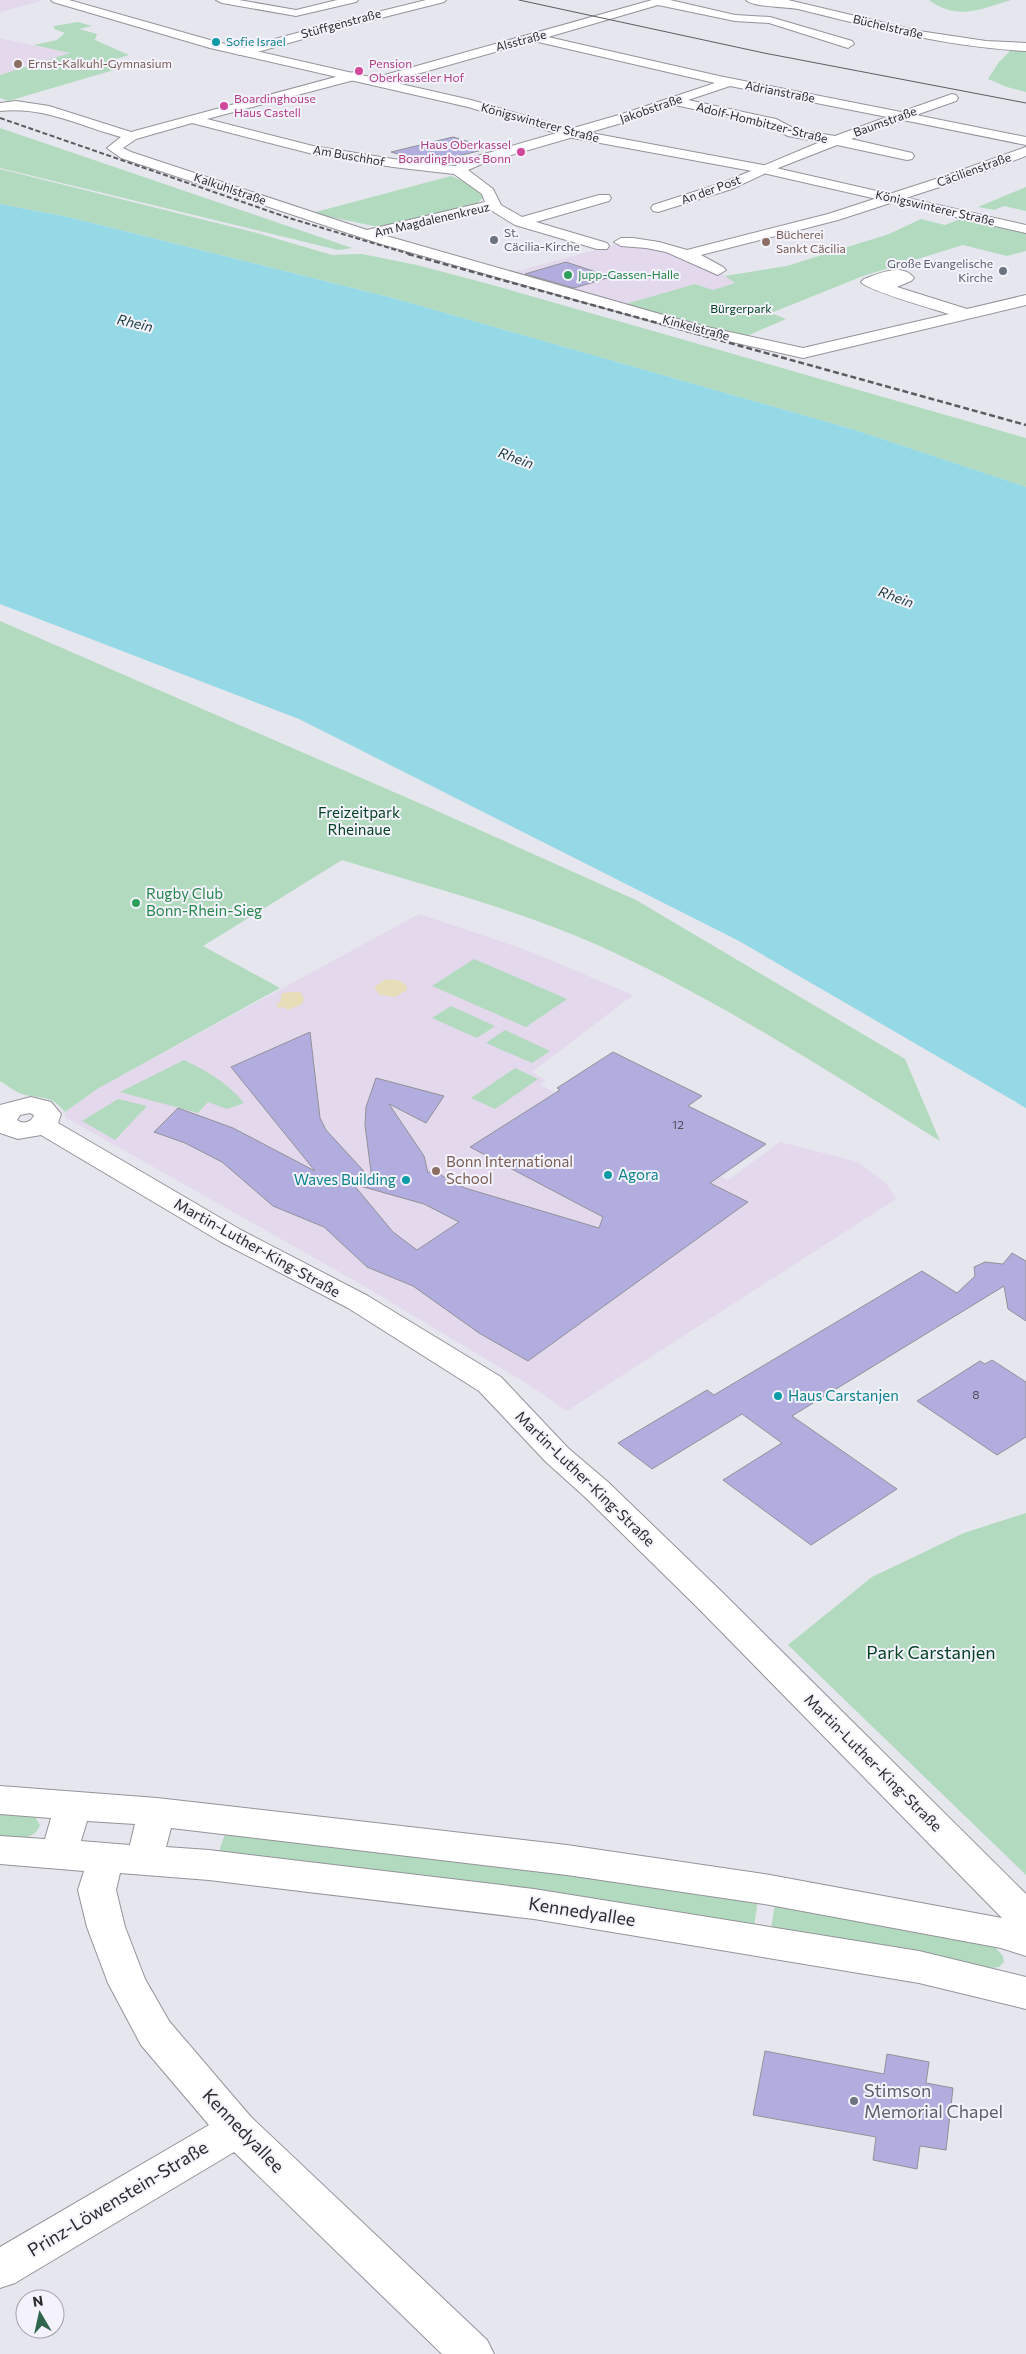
<svg xmlns="http://www.w3.org/2000/svg" width="1026" height="2354" font-family="Commissioner,sans-serif">
<style>
.education{fill:#e3d8ec}
.green{fill:#b2dabe}
.sand{fill:#e7ddb8}
.water{fill:#95d9e6}
.building{fill:#b2addf;stroke:#919198;fill-rule:evenodd}
.lines{fill:none;stroke-linecap:round;stroke-linejoin:round}
.minor-casing{stroke:#93939a;stroke-width:2}
.major-casing{stroke:#93939a;stroke-width:2}
.minor{fill:#fff;fill-rule:evenodd}
.major{fill:#fff;fill-rule:evenodd}
.tram{stroke:#5c5c60;stroke-width:1}
.rail-far1{stroke:#5c5c60;stroke-width:2;stroke-dasharray:5 2.5;stroke-linecap:butt}
.rail{stroke:#5c5c60;stroke-width:2.5;stroke-dasharray:6 3;stroke-linecap:butt}
.culture-dot{fill:#0f9aa8;stroke:#f4f3fb;stroke-width:2}
.education-dot{fill:#8d6e63;stroke:#f4f3fb;stroke-width:2}
.hotel-dot{fill:#d1479c;stroke:#f4f3fb;stroke-width:2}
.worship-dot{fill:#6b7280;stroke:#f4f3fb;stroke-width:2}
.leisure-dot{fill:#2e9e5b;stroke:#f4f3fb;stroke-width:2}
.labels{text-anchor:middle;stroke-width:4;stroke-linejoin:round;paint-order:stroke}
.far-street-label{font-size:12px;fill:#2c2c2f;stroke:#f4f3fb}
.far-culture-label{font-size:12px;fill:#0d838f;stroke:#f4f3fb;text-anchor:start}
.far-education-label{font-size:12px;fill:#785e54;stroke:#f4f3fb;text-anchor:start}
.far-hotel-label{font-size:12px;fill:#b23c85;stroke:#f4f3fb;text-anchor:start}
.far-worship-label{font-size:12px;fill:#5b616d;stroke:#f4f3fb;text-anchor:start}
.far-leisure-label{font-size:12px;fill:#27864d;stroke:#f4f3fb;text-anchor:start}
.far-park-label{font-size:12px;fill:#054223;stroke:#f4f3fb}
.number-label{font-size:12px;fill:#4e4c5b}
.far-water-label{font-size:14px;font-style:italic;fill:#193a40;stroke:#f4f3fb}
.park-label{font-size:15px;fill:#054223;stroke:#f4f3fb}
.leisure-label{font-size:15px;fill:#27864d;stroke:#f4f3fb;text-anchor:start}
.education-label{font-size:15px;fill:#785e54;stroke:#f4f3fb;text-anchor:start}
.culture-label{font-size:15px;fill:#0d838f;stroke:#f4f3fb;text-anchor:start}
.street-label{font-size:15px;fill:#2c2c2f;stroke:#f4f3fb}
.near-park-label{font-size:18px;fill:#054223;stroke:#f4f3fb}
.near-street-label{font-size:18px;fill:#2c2c2f;stroke:#f4f3fb}
.near-worship-label{font-size:18px;fill:#5b616d;stroke:#f4f3fb;text-anchor:start}
</style>
<rect width="100%" height="100%" fill="#e6e6ee"/>
<path class="education" d="M0,0H39L42,1L0,12Z
M0,38L3,39L71,53L0,75Z
M622,243H637L674,256L725,276L735,283L713,290L695,284L622,305L510,273Z
M419,914L529,951L633,995L532,1072L546,1080L540,1085L728,1180L780,1142L858,1162L886,1183L896,1199L567,1411L526,1383L364,1286L65,1117V1112L97,1089Z"/>
<path class="green" d="M929,0H1011C981,9 957,21 929,0Z
M78,22L92,26L79,29L97,34L95,40L129,55L103,63L114,70L8,101L0,98V75L70,53L34,45L57,40L65,33L54,29V26Z
M1013,48H1026V92L1007,87L988,79L999,62Z
M0,128L352,248L338,250L0,168Z
M0,169L257,233L332,255L362,254L417,265L496,286L1026,438V487L852,429L393,298L68,217L0,204Z
M451,176L467,183L484,197L475,205L383,228L312,213Z
M1026,187V211L1004,206L994,210L978,207Z
M963,218L1026,232V251L1007,256L963,245L863,276L771,313L786,319L742,338L622,305L695,284L713,290L735,283L725,276L787,266L889,234L921,219L945,225Z
M0,621L426,806L636,900L905,1059L940,1141C827,1071 715,997 593,943C512,908 427,886 342,860L203,946L280,988L97,1089L65,1112C51,1095 44,1099 25,1095C17,1093 8,1086 0,1081Z
M474,959L567,999L526,1027L432,986Z
M451,1006L495,1026L477,1038L432,1018Z
M505,1030L550,1051L532,1063L486,1043Z
M184,1060C207,1071 228,1083 244,1103L227,1109L208,1102L198,1113L120,1092Z
M515,1068L538,1079L495,1109L471,1098Z
M118,1099L147,1106L115,1140L82,1121Z
M1026,1513V1875L788,1645L872,1577L964,1533Z
M0,1811L34,1815L40,1825C34,1842 15,1838 0,1837Z
M226,1831L325,1842L758,1900L754,1927L217,1857Z
M775,1903L992,1944L1003,1956L1004,1962L999,1967L991,1968L771,1929Z"/>
<path class="sand" d="M384,980C393,979 402,979 407,987V990L395,997L380,995L374,987Z
M292,992H300L304,998L302,1004L288,1010L283,1007L278,1008L276,1004L280,1003L282,993Z"/>
<path class="water" d="M0,204L68,217L393,298L852,429L1026,487V1108L739,941L299,719L0,604Z"/>
<path class="building" d="M453,137L490,148L435,162L418,160L391,152Z
M566,262L611,277L574,288L525,274Z
M310,1032L320,1118L326,1130L372,1180L365,1125L366,1107L376,1078L444,1096L426,1123L389,1104L424,1156L428,1173L434,1169L444,1177L465,1188L599,1228L603,1217L470,1147L560,1090L557,1088L613,1052L702,1096L688,1106L766,1144L710,1183L748,1202L528,1361L479,1333L413,1286L367,1267L324,1227L273,1206L222,1162L185,1143L154,1132L178,1108L233,1128L315,1171L231,1067ZM353,1184L424,1204L459,1222L417,1250L393,1232Z
M1012,1253L1026,1261V1321L1008,1309L1004,1286L792,1416L897,1489L811,1545L723,1480L782,1443L742,1414L652,1469L618,1443L707,1390L714,1395L922,1271L957,1293L975,1276L974,1267L985,1262L1003,1264Z
M992,1360L1026,1382V1437L997,1455L917,1401L980,1361L985,1364Z
M765,2051L884,2074L887,2054L929,2062L926,2083L953,2088L946,2150L920,2146L917,2169L873,2160L876,2137L753,2115Z"/>
<g class="lines">
<defs>
<path id="minor" d="M216,0H239L296,10L337,0H358L356,2L296,16L222,3Z
M426,0H446L444,2L345,27L247,55H239L237,52L239,49L337,22Z
M652,0H670L735,15L770,17L852,41L854,44L848,48L769,23L735,21L658,5L548,37L719,76L901,112L952,94L956,95L958,98L956,101L916,115L1026,137V145L903,120L851,139L912,153L914,156L912,159L907,160L837,145L768,172L732,189L658,212L653,211L651,208L653,205L722,183L820,142L788,136L767,125L675,105L632,120L484,163L468,170L493,189L501,205L522,217L599,195H609L611,198L609,201L536,222L607,243L609,246L607,249H597L515,225L489,209L383,235L702,326L803,348L949,314C934,309 868,291 861,282L864,279C878,274 902,262 914,278L911,281L897,287L967,309L1026,295V305L803,358L693,333L378,243L121,158L107,148L121,137C80,126 44,106 0,111V103L16,101L49,106L131,132L354,72L360,76L358,79L207,119L313,146L393,159L455,166L474,157L622,114L715,83L534,41L378,85L372,81L374,78ZM730,86L887,117L835,136L797,130L776,119L688,100ZM192,123L313,154L393,167L454,174L482,194L485,202L367,230L131,152L123,148L136,139Z
M746,0H788L919,31L986,41L1026,43V51C948,47 874,28 798,9C787,7 753,7 746,0Z
M1026,147V156L955,182L838,220L701,255L723,267L726,270L718,275L666,252L646,248L621,246L614,242L621,238H633L659,242L687,250L828,214L945,176Z
M31,1097L51,1102L61,1114L58,1123L241,1230L368,1296L501,1377L568,1448L608,1482L721,1591L1026,1894V1956L1001,1948L770,1905L567,1875L171,1828L166,1847L209,1850L534,1889L919,1951L1026,1977V2009L919,1983L534,1919L209,1880L120,1873L116,1890L125,1927L145,1979L169,2021L251,2117L487,2340L494,2354H442L234,2152L15,2283L0,2288V2247L209,2125L141,2045L108,1983L87,1927L78,1890L84,1871L0,1864V1836L45,1839L51,1818L0,1814V1786L157,1798L567,1845L770,1875L1002,1918L697,1607L586,1498L546,1462L479,1391L348,1308L221,1242L41,1135L18,1139L0,1133V1105ZM30,1113L34,1115C32,1122 23,1125 17,1120L20,1115ZM87,1821L135,1824L130,1845L81,1841Z"/>
<path id="major" d="M51,0H69L217,42L471,100L575,130L763,165L1026,225V233L763,173L573,138L468,107L210,48L53,2Z"/>
</defs>
<use href="#minor" class="minor-casing"/>
<use href="#major" class="major-casing"/>
<use href="#minor" class="minor"/>
<use href="#major" class="major"/>
<path class="tram" d="M519,0L764,53L1026,103"/>
<path class="rail-far1" d="M0,118L289,218L413,255"/>
<path class="rail" d="M408,254L1026,425"/>
</g>
<g class="culture-dot">
<circle cx="216" cy="42" r="5"/>
<circle cx="608" cy="1175" r="5"/>
<circle cx="406" cy="1180" r="5"/>
<circle cx="778" cy="1396" r="5"/>
</g>
<g class="education-dot">
<circle cx="18" cy="64" r="5"/>
<circle cx="766" cy="242" r="5"/>
<circle cx="436" cy="1171" r="5"/>
</g>
<g class="hotel-dot">
<circle cx="359" cy="71" r="5"/>
<circle cx="224" cy="106" r="5"/>
<circle cx="521" cy="152" r="5"/>
</g>
<g class="worship-dot">
<circle cx="494" cy="240" r="5"/>
<circle cx="1003" cy="271" r="5"/>
<circle cx="854" cy="2101" r="5"/>
</g>
<g class="leisure-dot">
<circle cx="568" cy="275" r="5"/>
<circle cx="136" cy="903" r="5"/>
</g>
<g class="labels">
<g class="far-street-label">
<text transform="translate(341 24) rotate(-15)" y="4">Stüffgenstraße</text>
<text transform="translate(888 27) rotate(13)" y="4">Büchelstraße</text>
<text transform="translate(521 41) rotate(-15)" y="4">Alsstraße</text>
<text transform="translate(780 92) rotate(11)" y="4">Adrianstraße</text>
<text transform="translate(651 109) rotate(-19)" y="4">Jakobstraße</text>
<text transform="translate(885 122) rotate(-20)" y="4">Baumstraße</text>
<text transform="translate(540 123) rotate(15)" y="4">Königswinterer Straße</text>
<text transform="translate(762 123) rotate(14)" y="4">Adolf-Hombitzer-Straße</text>
<text transform="translate(349 156) rotate(10)" y="4">Am Buschhof</text>
<text transform="translate(974 170) rotate(-20)" y="4">Cäcilienstraße</text>
<text transform="translate(230 189) rotate(19)" y="4">Kalkuhlstraße</text>
<text transform="translate(711 190) rotate(-20)" y="4">An der Post</text>
<text transform="translate(935 208) rotate(13)" y="4">Königswinterer Straße</text>
<text transform="translate(432 220) rotate(-13)" y="4">Am Magdalenenkreuz</text>
<text transform="translate(696 328) rotate(15)" y="4">Kinkelstraße</text>
</g>
<g class="far-culture-label">
<text x="226" y="46">Sofie Israel</text>
</g>
<g class="far-education-label">
<text x="28" y="68">Ernst-Kalkuhl-Gymnasium</text>
<text x="776" y="239">Bücherei<tspan x="776" dy="14">Sankt Cäcilia</tspan></text>
</g>
<g class="far-hotel-label">
<text x="369" y="68">Pension<tspan x="369" dy="14">Oberkasseler Hof</tspan></text>
<text x="234" y="103">Boardinghouse<tspan x="234" dy="14">Haus Castell</tspan></text>
<text x="511" y="149" text-anchor="end">Haus Oberkassel<tspan x="511" dy="14">Boardinghouse Bonn</tspan></text>
</g>
<g class="far-worship-label">
<text x="504" y="237">St.<tspan x="504" dy="14">Cäcilia-Kirche</tspan></text>
<text x="993" y="268" text-anchor="end">Große Evangelische<tspan x="993" dy="14">Kirche</tspan></text>
</g>
<g class="far-leisure-label">
<text x="578" y="279">Jupp-Gassen-Halle</text>
</g>
<g class="far-park-label">
<text x="741" y="313">Bürgerpark</text>
</g>
<g class="number-label">
<text x="678" y="1129">12</text>
<text x="976" y="1399">8</text>
</g>
<g class="far-water-label">
<text transform="translate(135 323) rotate(13)" y="5">Rhein</text>
<text transform="translate(516 458) rotate(20)" y="5">Rhein</text>
<text transform="translate(896 597) rotate(20)" y="5">Rhein</text>
</g>
<g class="park-label">
<text x="359" y="818">Freizeitpark<tspan x="359" dy="17">Rheinaue</tspan></text>
</g>
<g class="leisure-label">
<text x="146" y="899">Rugby Club<tspan x="146" dy="17">Bonn-Rhein-Sieg</tspan></text>
</g>
<g class="education-label">
<text x="446" y="1167">Bonn International<tspan x="446" dy="17">School</tspan></text>
</g>
<g class="culture-label">
<text x="618" y="1180">Agora</text>
<text x="396" y="1185" text-anchor="end">Waves Building</text>
<text x="788" y="1401">Haus Carstanjen</text>
</g>
<g class="street-label">
<text transform="translate(257 1248) rotate(29)" y="5">Martin-Luther-King-Straße</text>
<text transform="translate(585 1479) rotate(44)" y="5">Martin-Luther-King-Straße</text>
<text transform="translate(873 1763) rotate(45)" y="5">Martin-Luther-King-Straße</text>
</g>
<g class="near-park-label">
<text x="931" y="1659">Park Carstanjen</text>
</g>
<g class="near-street-label">
<text transform="translate(582 1912) rotate(9)" y="6">Kennedyallee</text>
<text transform="translate(243 2131) rotate(46)" y="6">Kennedyallee</text>
<text transform="translate(118 2199) rotate(-31)" y="6">Prinz-Löwenstein-Straße</text>
</g>
<g class="near-worship-label">
<text x="864" y="2097">Stimson<tspan x="864" dy="21">Memorial Chapel</tspan></text>
</g>
</g>
<g transform="translate(40 2314) rotate(351)"><circle r="24" fill="#f4f3fb" stroke="#a4a3a9"/>
<path d="M0-4L9 19L0 12L-9 19Z" fill="#30664d"/>
<text y="-8" font-size="14" font-weight="bold" text-anchor="middle" fill="#2c2c2f">N</text>
</g>
</svg>
